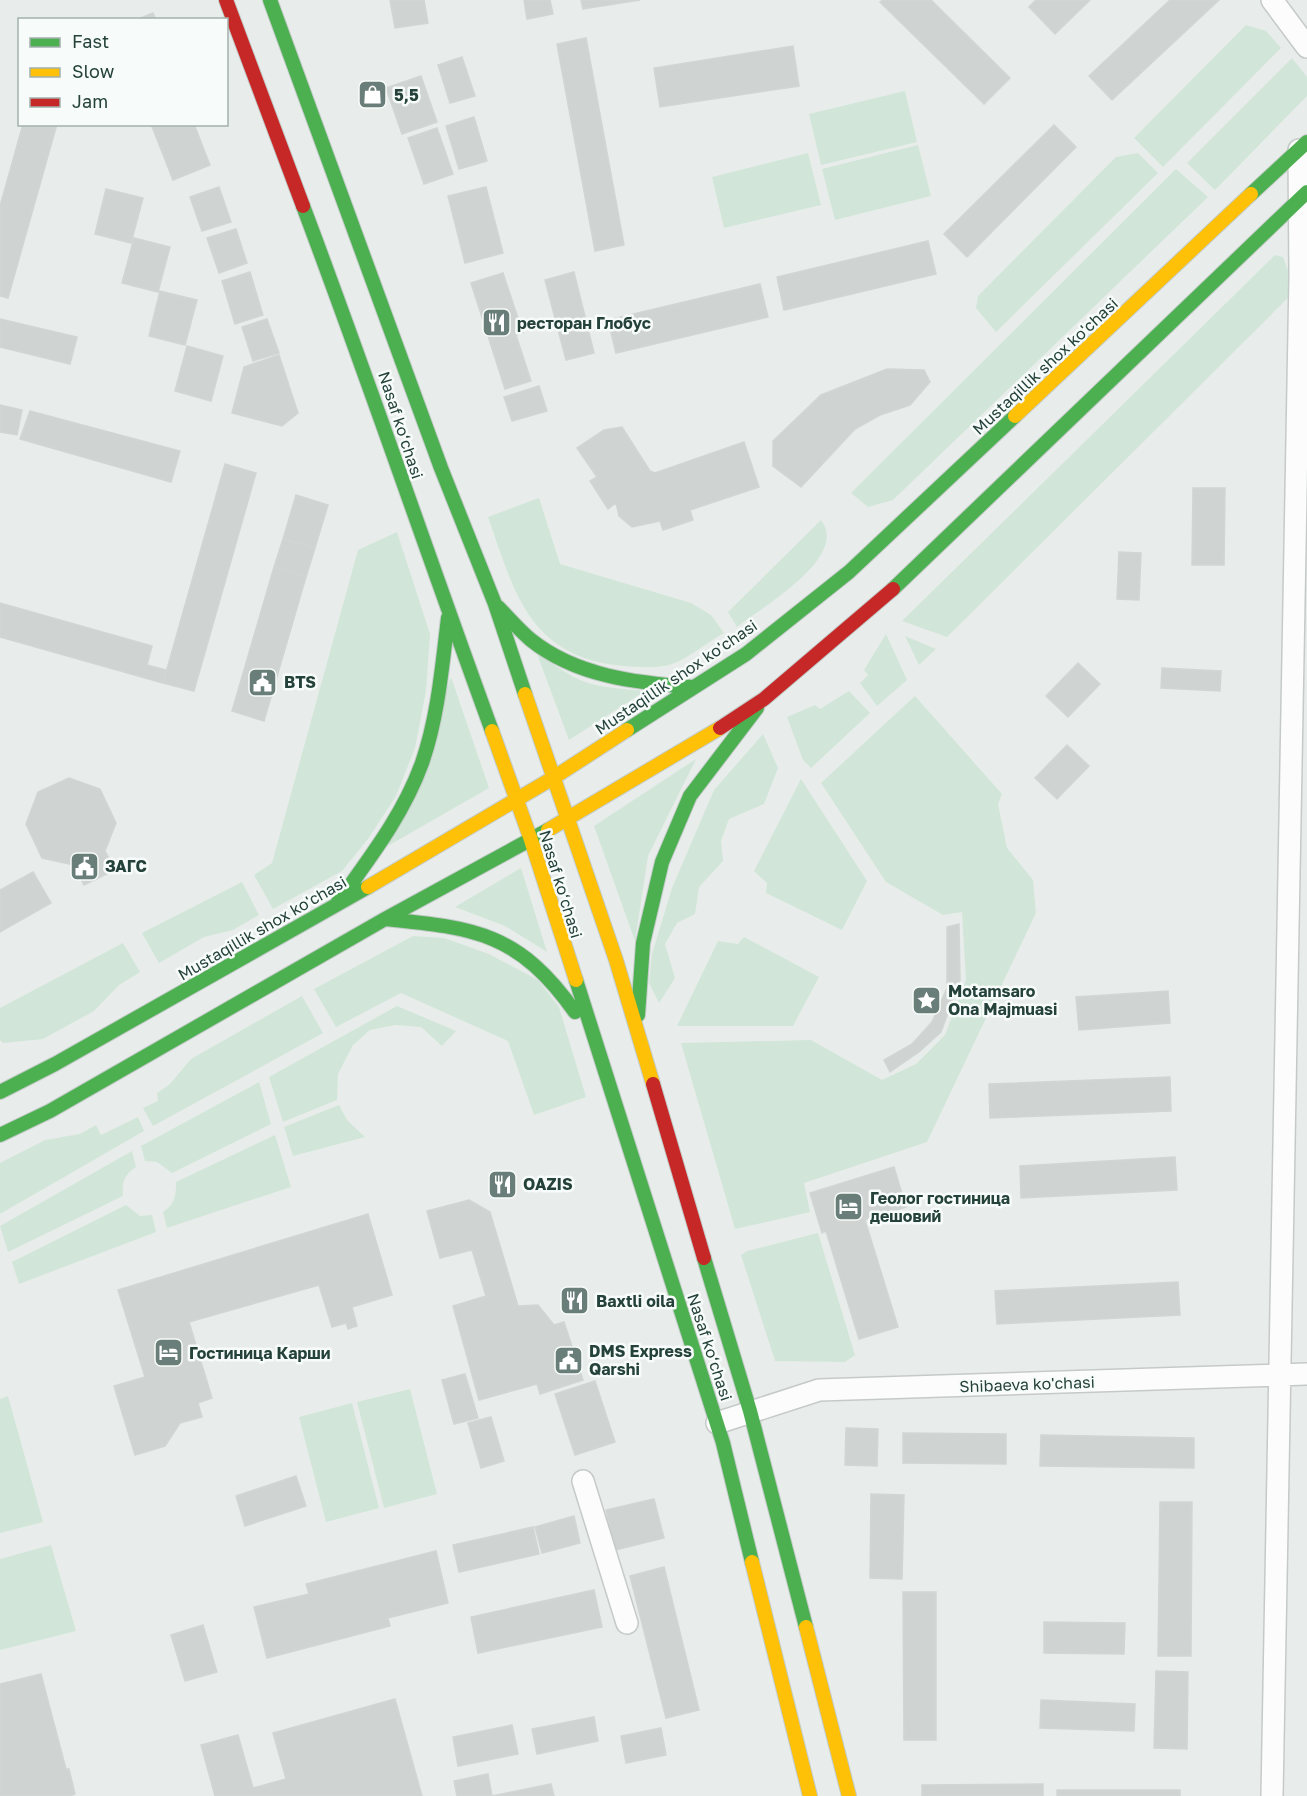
<svg xmlns="http://www.w3.org/2000/svg" width="1307" height="1796" font-family="'Golos Text',sans-serif">
<style>
.green{fill:#d1e6d8}
.building{fill:#cfd4d2;stroke:#d1d6d4;stroke-width:1.5}
.lines{fill:none;stroke-linecap:round;stroke-linejoin:round}
.street-casing{stroke:#c5cac8;stroke-width:24}
.fast-casing{stroke:#c3cbc8;stroke-width:16}
.slow-casing{stroke:#c3cbc8;stroke-width:16}
.jam-casing{stroke:#c3cbc8;stroke-width:16}
.street{stroke:#fcfcfc;stroke-width:21}
.fast{stroke:#4caf50;stroke-width:14}
.slow{stroke:#ffc107;stroke-width:14}
.jam{stroke:#c62828;stroke-width:14}
.labels{text-anchor:middle;stroke-width:5;stroke-linejoin:round;paint-order:stroke}
.poi-label{font-size:16px;font-weight:bold;fill:#24423a;stroke:#f7fbf9;text-anchor:start}
.street-label{font-size:16px;fill:#24423a;stroke:#f7fbf9}
</style>
<rect width="100%" height="100%" fill="#e8edeb"/>
<path class="green" d="M1246,25L1266,31L1281,48L1163,167L1134,138Z
M1292,58L1307,77V96L1215,190L1187,163Z
M905,91L917,142L821,165L809,114Z
M918,145L931,196L835,220L822,169Z
M808,153L821,205L724,228L712,177Z
M1138,153L1158,173L996,332L976,308L978,296L1116,157Z
M1176,169L1208,197L893,500L868,507L851,493Z
M1275,255L1283,257L1290,276L1293,293L947,637L902,621Z
M539,498L560,564L691,603L711,615L724,633C709,641 685,661 669,665C652,669 632,667 614,665C527,653 513,588 488,517Z
M821,520C850,557 762,607 737,627L728,612Z
M397,532L430,634L426,691L415,748L396,796L368,839L342,871L273,909L254,875L272,863L358,550Z
M886,634L907,680L877,706L860,683L868,675L864,670Z
M905,636L936,649L919,665Z
M536,651C580,686 590,686 645,691L569,740Z
M451,677L489,788L386,847Z
M849,691L870,713L811,768L803,760L787,717L815,705L820,709Z
M915,696L1002,794L998,804L1007,848L1033,880L1036,913L927,1142L804,1183L810,1212L735,1229L681,1043L811,1040L882,1080L916,1064L945,1035L966,980L962,912L943,915L886,882L821,783Z
M763,734L778,768L764,804L729,819L721,841L723,861L699,887L695,914L677,923L665,944L675,978L659,1003L649,983L652,954L672,888L714,790Z
M696,759L648,856L635,941L594,826Z
M801,779L867,881L842,930L766,893L767,883L754,871Z
M521,868L547,952L505,926L455,907Z
M242,882L259,915L233,930L204,937L159,963L142,933Z
M413,936L444,938L489,954L538,980L559,1007L586,1097L534,1115L508,1041L401,993L336,1027L314,989Z
M744,937L819,977L793,1026H677L718,941L738,944Z
M123,943L140,972L119,985L94,1011L43,1039L3,1043L0,1040V1008Z
M302,996L323,1033L153,1126L143,1108L158,1101L157,1093L169,1085L191,1059Z
M397,1006L456,1031L442,1046L421,1027L395,1025L370,1030L353,1045L338,1074L337,1100L283,1122L269,1077Z
M259,1082L271,1124L172,1173L157,1162L145,1161L141,1146Z
M339,1105L347,1120L365,1137L293,1156L284,1127Z
M138,1117L144,1131L0,1214V1163L45,1140L80,1134L96,1125L101,1135Z
M275,1135L291,1187L167,1228L163,1212C175,1204 176,1196 176,1182Z
M132,1151L136,1167C124,1175 122,1182 123,1196L8,1252L0,1226Z
M126,1205L140,1216L152,1215L156,1232L19,1284L12,1262Z
M818,1233L855,1355L845,1362L775,1361L741,1255L747,1251Z
M410,1389L437,1494L384,1508L357,1402Z
M8,1396L43,1522L0,1533V1399Z
M352,1403L379,1508L326,1522L299,1417Z
M51,1545L76,1631L0,1650V1559Z"/>
<path class="building" d="M390,0H424L428,23L395,28Z
M524,0H550L553,14L527,19Z
M581,0H640L583,9Z
M883,0H931L1010,78L984,104L880,2Z
M1036,0H1090L1055,34L1029,7Z
M1170,0H1219L1112,100L1089,76Z
M153,13L156,20H136Z
M586,38L624,245L595,251L557,44Z
M793,46L799,86L660,107L654,68Z
M462,57L475,96L450,103L438,65Z
M421,76L437,122L402,134L386,88Z
M474,117L487,161L459,169L446,126Z
M23,124H57L8,298L0,296V206Z
M151,124H194L210,165L173,180Z
M1054,125L1076,147L967,257L944,234Z
M437,128L453,174L424,184L408,138Z
M219,187L231,222L202,231L190,197Z
M486,187L503,253L465,263L448,196Z
M106,189L143,198L131,243L95,234Z
M236,229L247,263L219,273L207,238Z
M134,238L170,247L158,292L122,283Z
M928,241L936,274L784,310L777,277Z
M250,272L263,315L235,324L222,281Z
M574,272L594,353L566,360L545,280Z
M503,273L523,333L516,335L531,381L505,389L471,283Z
M760,284L768,317L616,353L608,320Z
M160,291L197,300L185,345L149,336Z
M0,319L77,337L70,364L0,347Z
M267,319L279,353L253,361L242,327Z
M187,346L223,356L211,401L175,391Z
M279,355L298,413L282,426L232,413L244,367Z
M887,369L924,370L930,382L910,405L880,415L855,429L801,487L773,466V441L821,395Z
M539,386L547,411L512,421L504,397Z
M0,405L22,410L17,435L0,432Z
M30,411L180,451L171,482L20,439Z
M622,427L650,471L655,473L744,442L759,487L690,510L693,520L663,530L660,521L632,527L619,516L616,503L608,509L590,481L597,477L577,448L604,430Z
M225,464L256,473L194,691L163,683Z
M1193,488H1225L1224,565H1192Z
M296,495L328,505L315,548L283,539Z
M283,539L315,548L306,577L274,567Z
M1119,552L1141,553L1139,600L1117,599Z
M274,567L306,577L264,721L232,711Z
M0,603L152,646L147,665L166,670L163,683L0,637Z
M1078,663L1100,684L1068,717L1046,696Z
M1162,668L1221,671L1220,691L1161,688Z
M1067,745L1089,766L1057,799L1035,778Z
M69,778L100,789L116,823L105,851L115,870L84,885L74,865L42,858L26,824L38,792Z
M33,872L51,903L0,932V890Z
M959,924L960,980L941,1032L919,1052L890,1072L884,1060L912,1044L932,1022L947,988V927Z
M1168,991L1170,1023L1079,1030L1076,997Z
M1170,1077L1171,1111L990,1118L989,1084Z
M1175,1157L1177,1190L1021,1198L1020,1166Z
M894,1167L906,1207L865,1220L898,1327L859,1339L826,1231L822,1233L810,1193Z
M469,1200L490,1212L518,1306L538,1305L554,1325L564,1322L583,1380L540,1394L537,1384L479,1400L453,1306L486,1296L472,1250L440,1258L427,1211Z
M368,1214L392,1295L352,1307L357,1326L348,1329L346,1323L332,1327L319,1285L189,1322L212,1398L198,1403L202,1417L180,1423L165,1446L135,1455L114,1386L145,1377L118,1290Z
M1178,1282L1180,1315L997,1324L995,1291Z
M465,1374L478,1418L454,1424L442,1380Z
M595,1381L615,1442L575,1455L555,1394Z
M491,1417L504,1461L481,1468L468,1423Z
M846,1428L878,1429L877,1466L845,1465Z
M903,1433L1006,1434V1464L903,1463Z
M1041,1435L1194,1438V1468L1040,1466Z
M296,1476L306,1506L245,1526L236,1496Z
M871,1494L904,1495L902,1579L870,1578Z
M654,1499L664,1538L615,1550L606,1510Z
M1160,1502H1192L1191,1656H1158Z
M574,1516L580,1543L542,1553L535,1527Z
M533,1527L539,1554L459,1572L453,1545Z
M436,1551L448,1603L388,1618L390,1626L267,1658L254,1607L309,1594L306,1584Z
M664,1567L699,1710L666,1718L630,1576Z
M594,1590L602,1627L478,1653L471,1617Z
M903,1592H936V1740H904Z
M1044,1622L1125,1623L1124,1654L1044,1653Z
M203,1625L217,1672L185,1681L171,1635Z
M1156,1671L1188,1672L1187,1749L1154,1748Z
M41,1674L66,1769H69L75,1794L69,1796H0V1684Z
M395,1699L422,1796H215L201,1745L238,1735L253,1788L286,1779L273,1733Z
M1041,1700L1135,1704L1134,1731L1040,1728Z
M594,1717L598,1741L537,1754L532,1729Z
M512,1725L518,1754L458,1766L453,1737Z
M661,1728L666,1755L626,1763L621,1736Z
M488,1774L492,1796L551,1784L554,1796H457L454,1781Z
M1043,1784V1796H922V1785Z
M1057,1790H1180V1796H1057Z"/>
<g class="lines">
<defs>
<path id="street" d="M1272,0L1307,47
M717,1423L819,1390L1307,1374
M583,1481L627,1623
M1272,1796L1300,276L1299,150"/>
<path id="fast" d="M270,0L441,468L495,604L525,694
M1251,194L1307,142
M303,206C369,381 428,556 492,731
M893,589L1307,192
M498,607C509,618 519,630 531,640C576,676 636,683 692,687
M627,730L746,654L849,572L1015,416
M336,905C368,860 403,816 422,763C438,717 442,667 448,618
M385,919C476,928 519,933 575,1012
M576,980L723,1443L752,1562
M638,1015L643,943L662,862L690,796L757,708
M0,1092L55,1064L368,887
M0,1135L50,1111L385,919L548,830
M704,1258L750,1411L806,1627"/>
<path id="slow" d="M1015,416L1251,194
M525,694L616,960L653,1084
M492,731L531,840L576,980
M548,830L720,728
M368,887L553,778L627,730
M752,1562L810,1796
M806,1627L849,1796"/>
<path id="jam" d="M226,0L303,206
M720,728L764,699L893,589
M653,1084L704,1258"/>
</defs>
<use href="#street" class="street-casing"/>
<use href="#fast" class="fast-casing"/>
<use href="#slow" class="slow-casing"/>
<use href="#jam" class="jam-casing"/>
<use href="#street" class="street"/>
<use href="#fast" class="fast"/>
<use href="#slow" class="slow"/>
<use href="#jam" class="jam"/>
</g>
<defs>
<symbol id="shop-square" viewBox="-11 -11 22 22"><rect x="-9" y="-9" width="18" height="18" rx="4" fill="#697e78" stroke="#f7fbf9"/><path d="M-5-2.5h2.3a2.7 3.5 0 0 1 5.4 0H5L5.5 6h-11ZM-1.5-2.5h3a1.5 2.3 0 0 0-3 0Z" fill="#fff"/></symbol>
<symbol id="restaurant-square" viewBox="-11 -11 22 22"><rect x="-9" y="-9" width="18" height="18" rx="4" fill="#697e78" stroke="#f7fbf9"/><path d="M-5-6h1v4h1v-4h1v4h1v-4h1v5L-1.5 .5V6h-2V.5L-5-1ZM5-6V6H3V1.5H1.5Q1.5-4 5-6Z" fill="#fff"/></symbol>
<symbol id="civic-square" viewBox="-11 -11 22 22"><rect x="-9" y="-9" width="18" height="18" rx="4" fill="#697e78" stroke="#f7fbf9"/><path d="M-.6-6.5H3V-4.5H.6V-3L4-1V1h2V6H-6V1h2V-1L-.6-3ZM-1.2 2.5V6h2.4V2.5Z" fill="#fff"/></symbol>
<symbol id="sight-square" viewBox="-11 -11 22 22"><rect x="-9" y="-9" width="18" height="18" rx="4" fill="#697e78" stroke="#f7fbf9"/><path d="M0-6L1.8-2.2L6-1.7L2.9 1.2L3.7 5.4L0 3.3L-3.7 5.4L-2.9 1.2L-6-1.7L-1.8-2.2Z" fill="#fff"/></symbol>
<symbol id="hotel-square" viewBox="-11 -11 22 22"><rect x="-9" y="-9" width="18" height="18" rx="4" fill="#697e78" stroke="#f7fbf9"/><path d="M-6-4.5h1.5V1H6V5H4.5V3h-9V5H-6ZM-4 0a1.8 1.8 0 1 1 3.6 0ZM.5 0V-2.5h3Q6-2.5 6 0Z" fill="#fff"/></symbol>
</defs>
<g fill-rule="evenodd">
<use href="#shop-square" x="356" y="78" width="33" height="33"/>
<use href="#restaurant-square" x="480" y="306" width="33" height="33"/>
<use href="#civic-square" x="246" y="666" width="33" height="33"/>
<use href="#civic-square" x="68" y="850" width="33" height="33"/>
<use href="#sight-square" x="910" y="984" width="33" height="33"/>
<use href="#restaurant-square" x="486" y="1168" width="33" height="33"/>
<use href="#hotel-square" x="832" y="1190" width="33" height="33"/>
<use href="#restaurant-square" x="558" y="1284" width="33" height="33"/>
<use href="#hotel-square" x="152" y="1336" width="33" height="33"/>
<use href="#civic-square" x="552" y="1344" width="33" height="33"/>
</g>
<g class="labels">
<g class="poi-label">
<text x="394" y="101">5,5</text>
<text x="517" y="329">ресторан Глобус</text>
<text x="284" y="688">BTS</text>
<text x="105" y="872">ЗАГС</text>
<text x="948" y="997">Motamsaro<tspan x="948" dy="18">Ona Majmuasi</tspan></text>
<text x="523" y="1190">OAZIS</text>
<text x="870" y="1204">Геолог гостиница<tspan x="870" dy="18">дешовий</tspan></text>
<text x="596" y="1307">Baxtli oila</text>
<text x="589" y="1357">DMS Express<tspan x="589" dy="18">Qarshi</tspan></text>
<text x="189" y="1359">Гостиница Карши</text>
</g>
<g class="street-label">
<text transform="translate(1045 366) rotate(-43)" y="6">Mustaqillik shox ko'chasi</text>
<text transform="translate(401 425) rotate(72)" y="6">Nasaf ko‘chasi</text>
<text transform="translate(676 677) rotate(-34)" y="6">Mustaqillik shox ko'chasi</text>
<text transform="translate(561 884) rotate(73)" y="6">Nasaf ko‘chasi</text>
<text transform="translate(262 928) rotate(-30)" y="6">Mustaqillik shox ko'chasi</text>
<text transform="translate(710 1347) rotate(72)" y="6">Nasaf ko‘chasi</text>
<text transform="translate(1027 1384) rotate(-2)" y="6">Shibaeva ko'chasi</text>
</g>
</g>
<rect x="18" y="18" width="210" height="108" fill="#f7fbf9" stroke="#a3b1ad" stroke-width="1.5"/>
<rect x="30" y="38" width="30" height="9" fill="#4caf50" stroke="#a3b1ad" stroke-width="1.5"/>
<text x="72" y="48" font-size="18" fill="#24423a">Fast</text>
<rect x="30" y="68" width="30" height="9" fill="#ffc107" stroke="#a3b1ad" stroke-width="1.5"/>
<text x="72" y="78" font-size="18" fill="#24423a">Slow</text>
<rect x="30" y="98" width="30" height="9" fill="#c62828" stroke="#a3b1ad" stroke-width="1.5"/>
<text x="72" y="108" font-size="18" fill="#24423a">Jam</text>
</svg>
